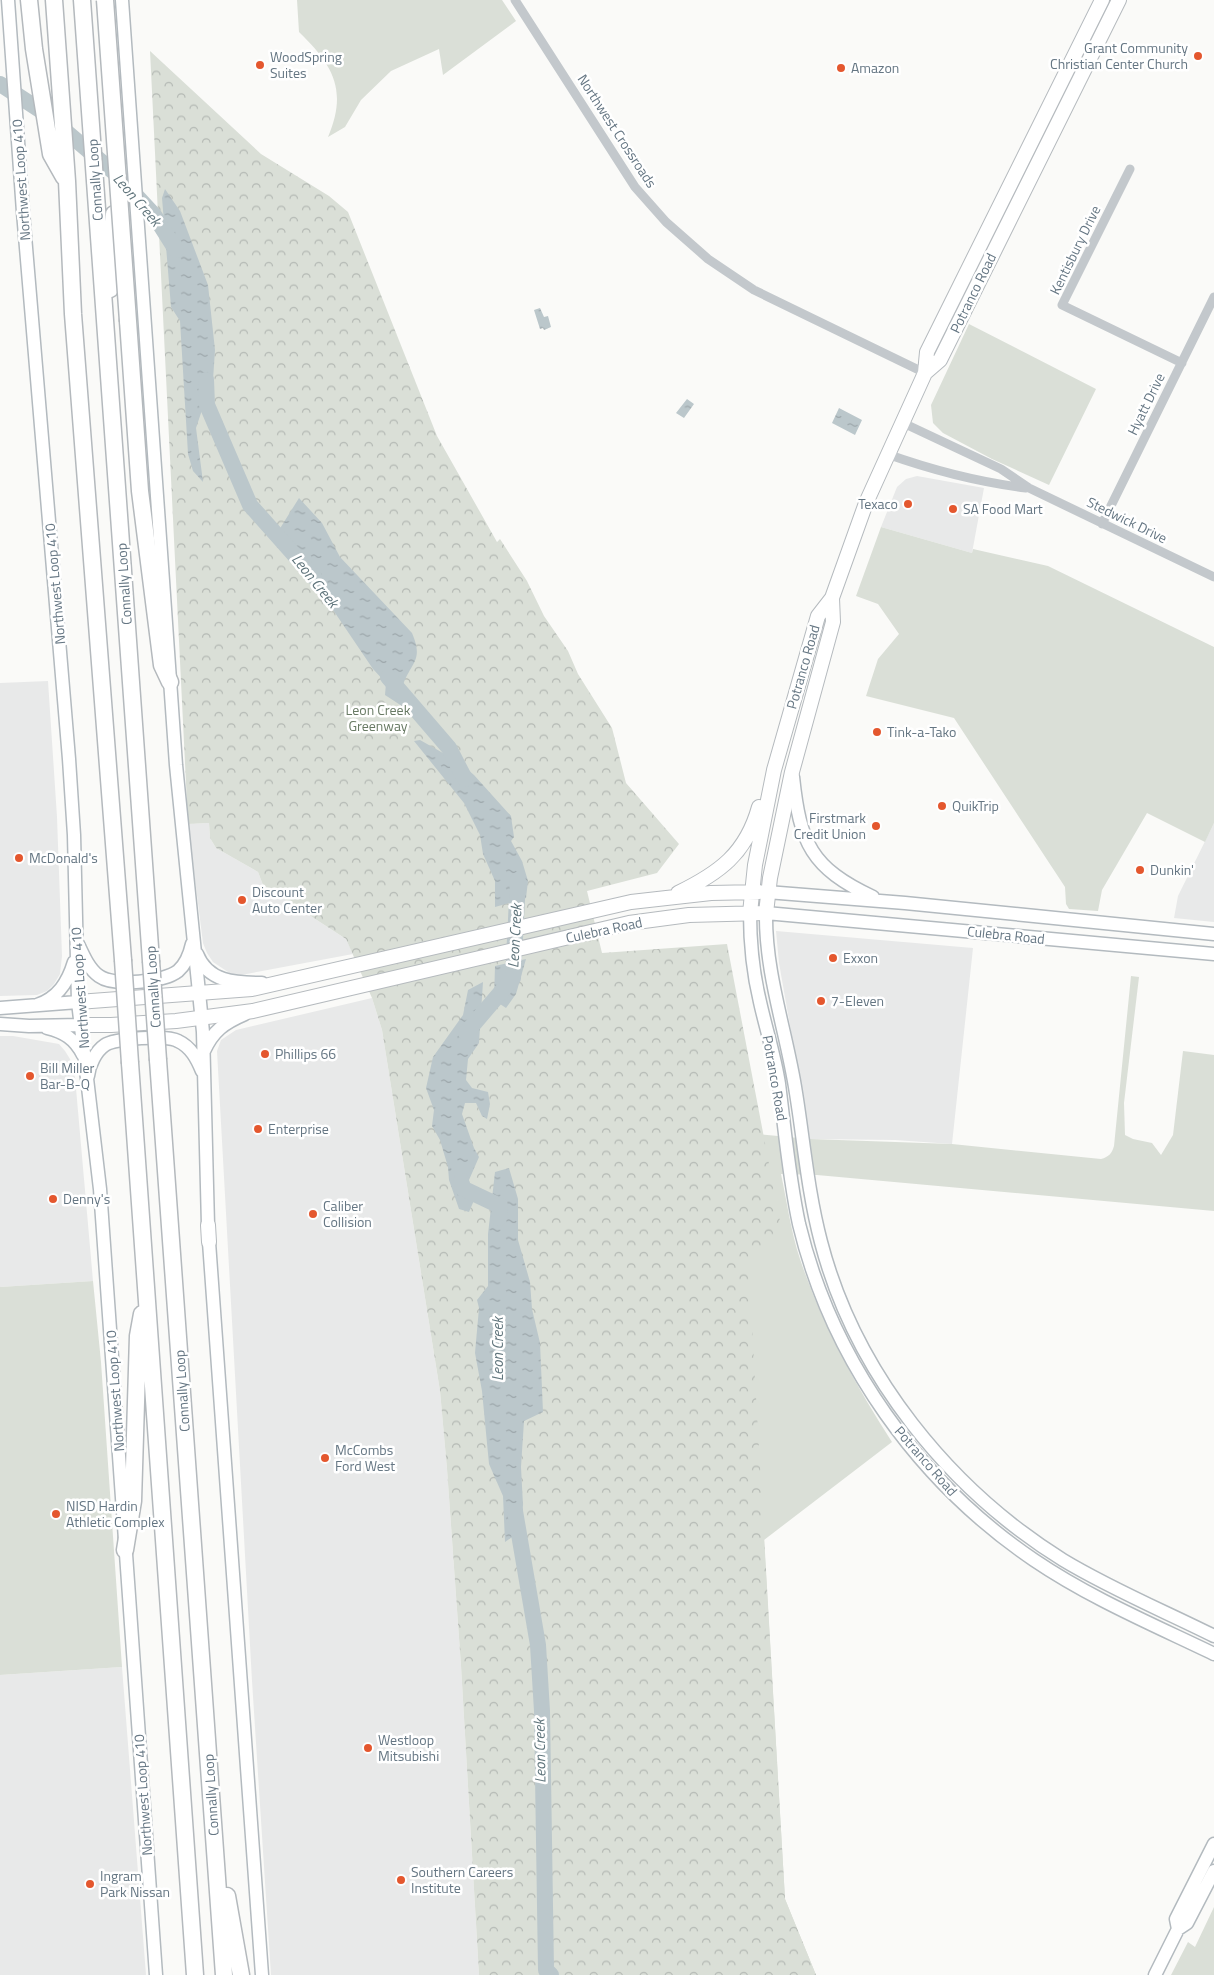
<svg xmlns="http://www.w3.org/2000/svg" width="1214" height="1975" font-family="'Titillium Web',sans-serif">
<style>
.built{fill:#e8e9e9}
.grass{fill:#dadfd7}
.park{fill:url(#park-crowns)}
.water{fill:url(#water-ripples)}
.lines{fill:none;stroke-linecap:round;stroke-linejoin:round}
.river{stroke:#bbc7cb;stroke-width:16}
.secondary-casing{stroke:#b3babf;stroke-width:15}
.primary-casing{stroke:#b5babe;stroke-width:16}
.highway-casing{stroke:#b4b9bd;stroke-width:19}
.street{stroke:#c3c8cc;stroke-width:9}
.secondary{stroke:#fff;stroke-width:12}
.primary{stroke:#fff;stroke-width:14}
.highway{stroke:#fff;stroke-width:16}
.highway-bridge-casing{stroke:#b4b9bd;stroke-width:19;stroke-linecap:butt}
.highway-bridge{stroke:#fff;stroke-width:16}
.poi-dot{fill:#e4572e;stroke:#fff;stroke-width:2}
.labels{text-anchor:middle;stroke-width:5;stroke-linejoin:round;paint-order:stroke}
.poi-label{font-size:14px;fill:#657683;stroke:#fff;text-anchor:start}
.street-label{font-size:14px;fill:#657683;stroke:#fff}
.park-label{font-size:14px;fill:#687a64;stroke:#fff}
.water-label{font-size:15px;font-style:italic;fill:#60757c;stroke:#fff}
</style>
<defs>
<pattern id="park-crowns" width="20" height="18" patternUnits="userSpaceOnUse" patternTransform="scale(1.25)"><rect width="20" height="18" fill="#dadfd7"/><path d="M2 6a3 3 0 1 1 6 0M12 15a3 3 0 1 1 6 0" fill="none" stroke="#b4b9b4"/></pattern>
<pattern id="water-ripples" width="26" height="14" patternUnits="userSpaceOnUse" patternTransform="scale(1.25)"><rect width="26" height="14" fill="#bbc7cb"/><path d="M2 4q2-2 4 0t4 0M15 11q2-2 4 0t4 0" fill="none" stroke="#9ca6aa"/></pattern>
</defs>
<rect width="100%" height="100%" fill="#fafaf8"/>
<path class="built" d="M917,476L984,488L972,553L881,527L897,487L906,479Z
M48,681L57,817L62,956L60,974L54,984L47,991L37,995L0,996V683Z
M209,823L210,838L216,848L258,872L263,885L346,939L353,954L241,975L231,974L213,962L207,953L203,943L188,824Z
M1214,823V922L1174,918L1178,896Z
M776,931L973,948L952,1144L895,1140L810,1139L779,963Z
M372,998L382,1030L440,1391L447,1469L461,1666L479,1975H271L252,1681L217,1051L221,1040L236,1030Z
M0,1036H13L59,1044L65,1051L70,1059L75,1077L93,1281L0,1287Z
M122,1667L146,1975H0V1675Z"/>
<path class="grass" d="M297,0H502L516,21L443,75L439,49L391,71L361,100L345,127L328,137C348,90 333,65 299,32Z
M969,324L1096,389L1049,485L992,459L943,433L933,423L931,405Z
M881,527L972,553L973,549L1048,566L1214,647V823L1205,842L1147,813L1102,890L1098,911L1069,909L1066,904L1065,887L954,718L866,696L878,659L899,634L878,604L856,596Z
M1131,976L1139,977L1124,1103L1125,1135L1133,1139L1152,1143L1161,1155L1173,1135L1183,1051L1214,1055V1211L817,1175L781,1174C787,1202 791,1232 800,1259C822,1325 855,1384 892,1442L764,1540L785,1899L816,1975H610L734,1132L810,1139L952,1144L1101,1159C1109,1157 1112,1153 1114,1146Z
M93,1281L101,1362L122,1667L0,1675V1287Z
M1214,1907V1975H1171L1188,1942L1195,1947Z"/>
<path class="park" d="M150,51L261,154L329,196L348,212L437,436L497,542L500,539L527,581L544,616L568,651L578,674L612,728L626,783L679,844L657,873L587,891L602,953L727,944L782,1232L748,1258L785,1899L816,1975H479L461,1666L447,1469L440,1391L382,1030L372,998L346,939L263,885L258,872L216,848L210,838L209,823L188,824Z"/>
<path class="water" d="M165,189L180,211L208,285L215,350L213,380L209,400L202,410L196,428L203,482L193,471L188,454L180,321L171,307L162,198Z
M540,308L544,317L548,316L551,327L544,330L543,328L540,329L534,310Z
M687,399L694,404L684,418L676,413Z
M839,408L862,420L855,435L832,423Z
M299,498L322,523L340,557L412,633C424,661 411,662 403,685C400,693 403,701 405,708L385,695L386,683L373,669L279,530Z
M420,740L459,762L474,775L511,816L514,837L511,841L522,861L528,881L526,898L495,907V881L483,854L480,835L464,803L414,741Z
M526,959L516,994L506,1008L494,1000L495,966Z
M483,982L479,1043L468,1059L466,1080L472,1088L488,1092L490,1104L487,1119L482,1116L476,1103H465L462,1114L474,1148L479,1157L469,1180L475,1198L469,1212L459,1209L449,1180L448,1167L440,1140L432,1126L434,1110L426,1088L433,1057L463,1015L468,990Z
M509,1168L518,1199V1240L530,1282L532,1309L540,1343L543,1412L524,1421L521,1467L523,1505L521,1531L505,1542L503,1496L489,1464L482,1391L475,1353L479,1308L477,1300L488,1286V1234L495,1172Z"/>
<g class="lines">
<path class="river" d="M0,84L43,112L116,174L154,215L176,250
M206,380L207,405L250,505L314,577
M388,677L449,748L465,779
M466,1033L513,978L518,880
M461,1181L462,1188L500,1206L499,1218
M515,1511L538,1645L542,1711L546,1970L551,1975"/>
<defs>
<path id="secondary" d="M8,0L23,212L69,759L74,835L78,1002L100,1189L156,1975
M122,0L176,765L203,1032L208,1225
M793,777C800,843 811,868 873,897
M767,892L905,903L1214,934
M750,913C750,943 753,973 760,1002C766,1029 775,1057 779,1084C785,1131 789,1178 799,1224C832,1361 919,1482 1034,1560C1090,1598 1154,1625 1214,1654
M78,944C83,955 89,969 99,976C114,987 164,982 178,971C186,964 190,953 192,944
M197,954C208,982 235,983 262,983
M1214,954L766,913C765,974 787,1033 796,1093C804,1143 808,1193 821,1242C855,1373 949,1489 1063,1560C1111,1589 1164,1611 1214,1636
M37,1005C58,998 68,982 74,962
M0,1008L78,1002
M0,1024L29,1026L81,1025
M47,1028C64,1032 75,1039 83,1055
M204,1051C213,1031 224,1023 245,1014
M88,1076C89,1065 96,1051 105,1045C114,1038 168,1035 178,1041C191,1047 197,1059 202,1071
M209,1242L262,1975
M1178,1929L1176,1919L1214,1844
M1155,1975L1178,1929L1187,1923L1214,1871"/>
<path id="primary" d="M925,373L940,360L1119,0
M678,893C719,873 746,854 759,807
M750,913L755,865L774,770L818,616L832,598L866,503L925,373L927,352L1102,0
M78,1002L252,989L631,902L711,893L759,892
M81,1025H111L176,1021L253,1011L629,923L689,915L766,913L770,878L792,772L833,622L832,598
M208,1225L209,1242"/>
<path id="highway" d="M29,0L34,49L51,154L64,177
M54,0L67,181L73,314L123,960
M82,0L151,961
M110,289L113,282L114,214
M128,321L140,491L162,665L170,682
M158,1060L224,1975
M130,1063L195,1975
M125,1550L133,1501L138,1336L142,1314
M227,1896L241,1975"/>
</defs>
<use href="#secondary" class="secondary-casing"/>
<use href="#primary" class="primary-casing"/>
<use href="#highway" class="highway-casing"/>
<path class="street" d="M515,0L635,187L666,222L708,259L754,290L925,373
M1130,169L1062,305L1182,363
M901,422L1001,469L1029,488L1214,577
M887,454C932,470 978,482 1026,488
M1102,524L1214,297"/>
<use href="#secondary" class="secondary"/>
<use href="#primary" class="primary"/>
<use href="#highway" class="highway"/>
<defs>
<path id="highway-bridge" d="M105,0L128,321
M123,960L130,1063
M151,961L158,1060"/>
</defs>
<use href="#highway-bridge" class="highway-bridge-casing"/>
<use href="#highway-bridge" class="highway-bridge"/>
</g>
<g class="poi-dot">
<circle cx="1198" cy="56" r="5"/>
<circle cx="260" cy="65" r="5"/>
<circle cx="841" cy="68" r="5"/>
<circle cx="908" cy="504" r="5"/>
<circle cx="953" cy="509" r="5"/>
<circle cx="877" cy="732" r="5"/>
<circle cx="942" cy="806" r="5"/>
<circle cx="876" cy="826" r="5"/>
<circle cx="19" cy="858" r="5"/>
<circle cx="1140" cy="870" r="5"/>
<circle cx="242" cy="900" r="5"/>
<circle cx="833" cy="958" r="5"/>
<circle cx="821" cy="1001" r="5"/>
<circle cx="265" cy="1054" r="5"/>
<circle cx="30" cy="1076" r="5"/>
<circle cx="258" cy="1129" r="5"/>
<circle cx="53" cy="1199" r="5"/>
<circle cx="313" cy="1214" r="5"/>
<circle cx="325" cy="1458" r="5"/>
<circle cx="56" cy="1514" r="5"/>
<circle cx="368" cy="1748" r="5"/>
<circle cx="401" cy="1880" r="5"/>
<circle cx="90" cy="1884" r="5"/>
</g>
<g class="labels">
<g class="poi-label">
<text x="1188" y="53" text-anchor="end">Grant Community<tspan x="1188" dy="16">Christian Center Church</tspan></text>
<text x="270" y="62">WoodSpring<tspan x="270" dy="16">Suites</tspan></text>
<text x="851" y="73">Amazon</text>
<text x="898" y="509" text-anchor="end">Texaco</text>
<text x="963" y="514">SA Food Mart</text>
<text x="887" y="737">Tink-a-Tako</text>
<text x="952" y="811">QuikTrip</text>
<text x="866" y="823" text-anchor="end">Firstmark<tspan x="866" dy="16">Credit Union</tspan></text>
<text x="29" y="863">McDonald's</text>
<text x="1150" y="875">Dunkin'</text>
<text x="252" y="897">Discount<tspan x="252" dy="16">Auto Center</tspan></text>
<text x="843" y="963">Exxon</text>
<text x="831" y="1006">7-Eleven</text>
<text x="275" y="1059">Phillips 66</text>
<text x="40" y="1073">Bill Miller<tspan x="40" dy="16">Bar-B-Q</tspan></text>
<text x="268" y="1134">Enterprise</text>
<text x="63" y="1204">Denny's</text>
<text x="323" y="1211">Caliber<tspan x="323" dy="16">Collision</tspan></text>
<text x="335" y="1455">McCombs<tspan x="335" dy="16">Ford West</tspan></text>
<text x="66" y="1511">NISD Hardin<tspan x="66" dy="16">Athletic Complex</tspan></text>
<text x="378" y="1745">Westloop<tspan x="378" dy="16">Mitsubishi</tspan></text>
<text x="411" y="1877">Southern Careers<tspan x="411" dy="16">Institute</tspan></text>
<text x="100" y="1881">Ingram<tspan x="100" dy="16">Park Nissan</tspan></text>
</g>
<g class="street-label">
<text transform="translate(617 131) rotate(57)" y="5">Northwest Crossroads</text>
<text transform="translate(21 180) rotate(-94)" y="5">Northwest Loop 410</text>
<text transform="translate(95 180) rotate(-94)" y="5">Connally Loop</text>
<text transform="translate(1075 250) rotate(-64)" y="5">Kentisbury Drive</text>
<text transform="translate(973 293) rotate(-64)" y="5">Potranco Road</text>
<text transform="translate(1146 404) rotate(-64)" y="5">Hyatt Drive</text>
<text transform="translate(1127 520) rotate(26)" y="5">Stedwick Drive</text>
<text transform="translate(55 584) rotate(-95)" y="5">Northwest Loop 410</text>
<text transform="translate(124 584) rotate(-94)" y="5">Connally Loop</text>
<text transform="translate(803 667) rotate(-74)" y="5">Potranco Road</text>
<text transform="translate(604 930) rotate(-12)" y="5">Culebra Road</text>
<text transform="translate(1006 935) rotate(6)" y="5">Culebra Road</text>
<text transform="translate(153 987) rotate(-94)" y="5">Connally Loop</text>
<text transform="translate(80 988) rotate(-94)" y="5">Northwest Loop 410</text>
<text transform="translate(775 1078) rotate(80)" y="5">Potranco Road</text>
<text transform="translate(115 1391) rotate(-94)" y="5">Northwest Loop 410</text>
<text transform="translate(182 1391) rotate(-94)" y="5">Connally Loop</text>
<text transform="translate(926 1461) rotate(49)" y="5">Potranco Road</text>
<text transform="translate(143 1795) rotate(-94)" y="5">Northwest Loop 410</text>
<text transform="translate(211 1795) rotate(-94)" y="5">Connally Loop</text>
</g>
<g class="park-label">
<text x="378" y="715">Leon Creek<tspan x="378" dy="16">Greenway</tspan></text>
</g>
<g class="water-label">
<text transform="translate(137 200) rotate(49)" y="5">Leon Creek</text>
<text transform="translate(315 581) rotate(51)" y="5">Leon Creek</text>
<text transform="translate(515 936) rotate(-87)" y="5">Leon Creek</text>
<text transform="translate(498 1349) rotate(-90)" y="5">Leon Creek</text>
<text transform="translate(540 1751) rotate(-91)" y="5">Leon Creek</text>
</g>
</g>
</svg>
